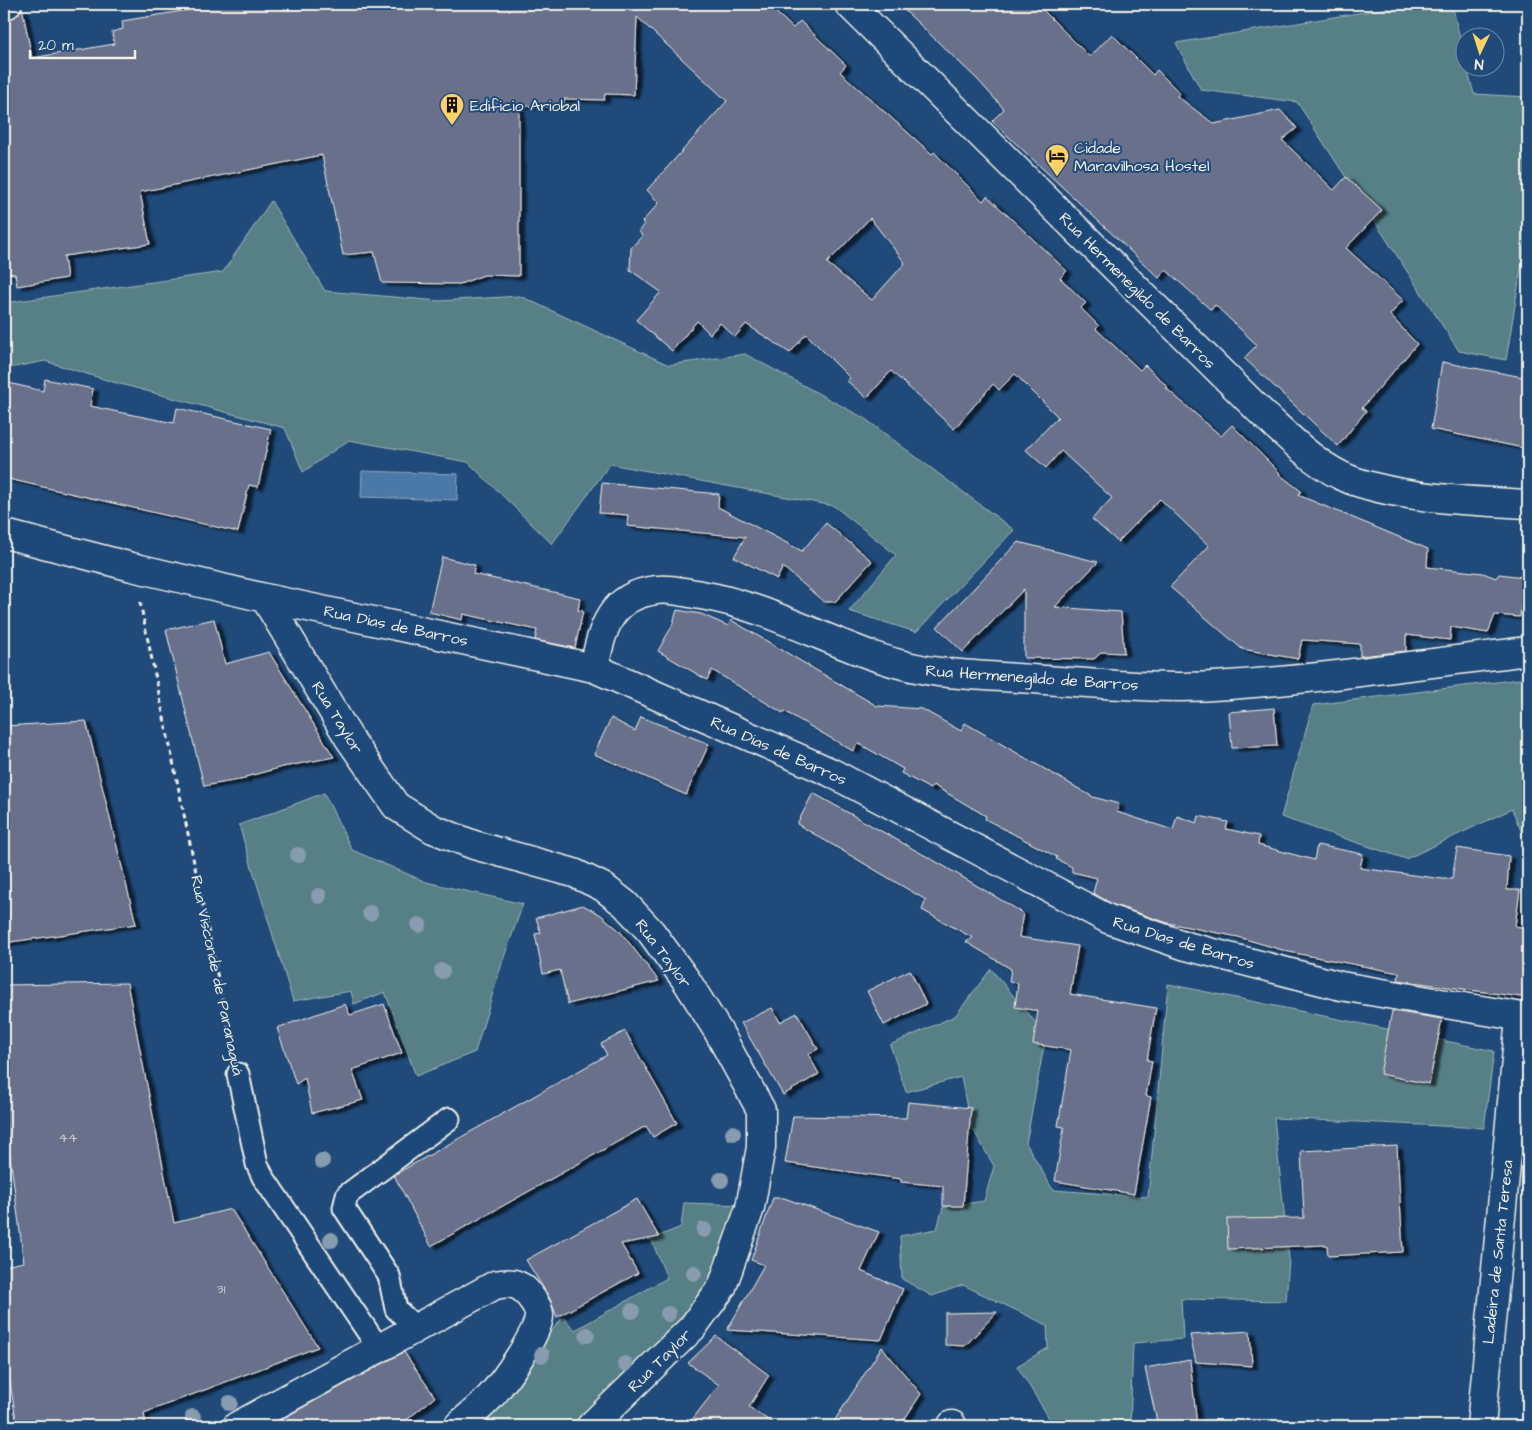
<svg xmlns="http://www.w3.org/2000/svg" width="1532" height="1430" font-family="'Architects Daughter',sans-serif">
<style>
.green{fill:#567f86;stroke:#a5b8b7}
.water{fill:#4c79a7;stroke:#8fa9c1}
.building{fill:#69708c;stroke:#f4f1e8;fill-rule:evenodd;filter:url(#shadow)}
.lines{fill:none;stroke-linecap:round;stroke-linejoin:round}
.service-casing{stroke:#f4f1e8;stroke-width:25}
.minor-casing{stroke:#f4f1e8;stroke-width:31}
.path{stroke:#f4f1e8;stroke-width:3;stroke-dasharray:5 4;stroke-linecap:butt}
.service{stroke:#1f4a7a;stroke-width:21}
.minor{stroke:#1f4a7a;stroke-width:28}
.tree{fill:#879cae}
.labels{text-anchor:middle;stroke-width:4;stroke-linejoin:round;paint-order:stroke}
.number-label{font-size:14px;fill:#d1d1d1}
.poi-label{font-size:16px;fill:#f4f1e8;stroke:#1f4a7a;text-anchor:start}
.street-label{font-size:16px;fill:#f4f1e8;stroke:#1f4a7a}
</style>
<defs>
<filter id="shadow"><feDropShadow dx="5.5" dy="3" stdDeviation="1" flood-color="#0009"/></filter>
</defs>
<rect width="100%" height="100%" fill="#1f4a7a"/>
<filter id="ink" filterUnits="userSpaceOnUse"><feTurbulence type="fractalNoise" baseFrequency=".02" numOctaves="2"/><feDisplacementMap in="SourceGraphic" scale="10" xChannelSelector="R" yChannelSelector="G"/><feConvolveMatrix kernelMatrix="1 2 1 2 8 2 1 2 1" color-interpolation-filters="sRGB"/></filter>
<g filter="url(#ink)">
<path class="green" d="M1413,4H1452L1464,56V68H1467L1474,94L1528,97V226L1506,360L1459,351L1297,102L1201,90L1176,43Z
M271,201L325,291L439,301L520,296L669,365L745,354L864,418L1014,530L916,632L849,611L896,555L834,506L610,464L552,544L468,462L349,440L303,472L285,428L113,382L45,361L4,369V303L223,272Z
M1528,678V848L1512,809L1406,859L1281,817L1313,705Z
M324,793L352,850L426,882L523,904L502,963L475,1052L416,1076L385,992L354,1004L351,991L293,1001L239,825Z
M991,969L1046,1035L1026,1143L1053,1190L1148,1197L1168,984L1494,1051L1484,1128L1274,1118L1289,1259L1286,1301L1181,1299L1183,1339L1133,1343L1130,1426H1054L1017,1366L1048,1348L1047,1325L963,1285L932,1296L902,1279L900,1236L937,1229L943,1207L984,1201L994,1166L970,1124L961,1077L906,1092L890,1045L955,1016Z
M684,1203L747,1205L709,1313L598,1426H474L563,1317L575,1330L667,1278L651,1239L681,1227Z"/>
<path class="water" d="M362,471L458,474L457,500L361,497Z"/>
<path class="building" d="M224,4H767L793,28L800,21L846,65L840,72L932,154L934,152L983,201L987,196L1067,271L1060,278L1086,303L1081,308L1099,326L1096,329L1140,370L1145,365L1168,387L1166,388L1221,436L1232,425L1280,473L1279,474L1301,491L1298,495L1428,549L1427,567L1483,573L1496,578L1499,574L1524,577L1520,617L1495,615L1488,633L1451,627L1450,640L1406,635V651L1360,656V644L1302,640L1298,659L1242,649L1170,587L1209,546L1160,499L1118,542L1092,519L1112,498L1061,451L1046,468L1026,450L1058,417L1015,374L999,390L993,384L954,429L891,371L867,398L847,381L850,378L806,334L790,353L746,324L735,337L720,323L710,334L697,321L672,351L636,320L661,292L630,270L631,248L642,236L639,231L644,224L642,222L659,203L647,190L727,101L637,17L634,95L605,94L604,100L564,99V107L519,106V276L484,275L460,284L382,283L374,252L343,255L322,155L140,192L150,244L64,256L67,278L17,286L15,274L4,273V20L15,17L22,7L32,58L114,44L112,32L123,29L122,21ZM870,218L905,263L872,300L827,263Z
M898,4H1037L1090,57L1112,34L1153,75L1157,70L1180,93L1177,96L1214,124L1280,110L1297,128L1282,140L1334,190L1346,177L1382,210L1346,248L1403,300L1390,315L1417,344L1362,408L1366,411L1338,446L1244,358L1257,345L1215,305L1211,310L1166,270L1159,278L992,121L1004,109L977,79Z
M1442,362L1528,378V449L1431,429Z
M45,379L93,389L90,406L118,412L174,423L177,408L271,429L258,487L249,485L238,532L4,478V428L8,406L4,403V382L43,391Z
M602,483L719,494L718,507L802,551L826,523L872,561L835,602H824L783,567L777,579L734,557L745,537L627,526L628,515L599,513Z
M1018,542L1098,562L1055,607L1121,612L1124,653L1102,652L1094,659L1024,658V589L963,652L937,627Z
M442,557L475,565L473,574L580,598L578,610L583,611L575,648L535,640L537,630L463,614L462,620L429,612Z
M677,610L701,614L728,626L731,620L877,706L922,709L961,731L965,723L1093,797L1119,804L1117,812L1173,830L1177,816L1197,823L1199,816L1228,822L1226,829L1259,836L1258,845L1314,860L1317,845L1363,854L1360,868L1443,879H1452L1457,848L1509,856L1507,890H1520L1515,926L1525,928V935H1528V998L1398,980L1399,973L1289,952L1238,937L1168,923L1114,905L1093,893L1097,878L1072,872V867L1056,859L1057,857L985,819L986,816L933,785L930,789L901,773L903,769L858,743L853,751L784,711L783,713L712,670L707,680L658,651L672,626Z
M214,619L225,664L269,652L334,757L283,767L245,777V779L204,786L166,630Z
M1274,708L1277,746L1232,748L1229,712Z
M641,717L709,744L686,795L594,754L611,718L635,731Z
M86,721L136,924L4,943V726Z
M813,793L942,865L1023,913L1019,937L1078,946L1070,994L1156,1008L1147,1060L1152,1061L1146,1096L1151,1097L1134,1194L1055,1181L1064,1127L1058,1126L1071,1050L1033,1044L1038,1011L1015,1007L1018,983L1009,982L1011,969L966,942L973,938L922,910L926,900L797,824Z
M583,905L601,915L620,931L659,981L568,1004L560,970L543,974L535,934L541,933L536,918Z
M910,970L926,1004L884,1025L867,991Z
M127,983L174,1223L231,1209L318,1347L144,1413L146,1426H17L4,1345V1266L24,1262L4,1111V985Z
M345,1004L350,1015L384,1004L402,1053L352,1070L363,1100L312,1113L305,1078L296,1084L277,1028Z
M772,1008L780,1022L797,1013L818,1049L808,1054L819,1074L783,1095L741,1023Z
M1392,1011L1442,1019L1429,1084L1380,1074Z
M625,1031L677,1123L653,1137L646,1126L431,1246L394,1175L607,1055L601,1044Z
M908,1102L971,1108L963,1206H943V1186L901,1182V1179L785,1163L793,1116L906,1118Z
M1397,1146L1403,1252L1328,1256L1327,1245L1228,1249L1227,1219L1304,1218L1301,1151Z
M773,1198H784L879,1232L861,1271L903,1289L881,1340L727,1330L764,1265L751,1260Z
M637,1199L659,1237L621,1244L638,1273L557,1317L549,1297L526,1260Z
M997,1312L965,1346L945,1345V1313Z
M1250,1331L1252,1366L1196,1362L1190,1335Z
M716,1336L769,1375L749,1407L777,1426H687L719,1385L688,1363Z
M882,1347L921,1394L900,1426H831Z
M404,1352L435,1397L399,1426H269Z
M1190,1360L1197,1426H1158L1145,1368Z"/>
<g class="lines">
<defs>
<path id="service" d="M238,1074L257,1164L263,1177L380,1350
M415,1327L396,1309L389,1276L344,1208L347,1195L449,1119"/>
<path id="minor" d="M4,4H7
M849,4L1263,414C1289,437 1317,467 1351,480C1404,499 1472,501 1528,504
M9,535L132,567L265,598L594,668L830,772L1108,919L1186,946L1341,986L1528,1018
M265,598L349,738L396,806L433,829L474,845L574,873L603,887L625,904L651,932L686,980L718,1031L761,1110V1147L750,1208L722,1287L692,1328L591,1426
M594,668C602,629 610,595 657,590C671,588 687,593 701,595C784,609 856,662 939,672C974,676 1009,677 1044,680C1105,684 1168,690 1229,685C1329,678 1429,663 1528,651
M237,1426L495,1285C509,1282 520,1282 529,1295C533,1300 539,1308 539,1315C540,1332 502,1384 490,1397C480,1408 468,1417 458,1426
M952,1426V1425
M1481,1426L1520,1018"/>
</defs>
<use href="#service" class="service-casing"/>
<use href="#minor" class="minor-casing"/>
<path class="path" d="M140,602L232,1046"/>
<use href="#service" class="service"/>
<use href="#minor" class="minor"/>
</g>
<g class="tree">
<circle cx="298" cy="855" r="8"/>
<circle cx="319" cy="896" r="8"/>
<circle cx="370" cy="913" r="8"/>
<circle cx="419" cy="925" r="8"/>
<circle cx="442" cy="971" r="8"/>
<circle cx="733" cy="1133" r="8"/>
<circle cx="322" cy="1161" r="8"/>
<circle cx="721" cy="1180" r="8"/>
<circle cx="704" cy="1230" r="8"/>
<circle cx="331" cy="1240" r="8"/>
<circle cx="694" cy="1273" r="8"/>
<circle cx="632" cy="1311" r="8"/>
<circle cx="668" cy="1314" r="8"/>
<circle cx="587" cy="1335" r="8"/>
<circle cx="542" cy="1355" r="8"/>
<circle cx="625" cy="1364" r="8"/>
<circle cx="230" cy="1403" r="8"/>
<circle cx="193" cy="1417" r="8"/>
</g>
</g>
<defs>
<symbol id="building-pin" viewBox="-11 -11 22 30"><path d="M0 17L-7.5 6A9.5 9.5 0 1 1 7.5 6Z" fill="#ffd166" stroke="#1f4a7a"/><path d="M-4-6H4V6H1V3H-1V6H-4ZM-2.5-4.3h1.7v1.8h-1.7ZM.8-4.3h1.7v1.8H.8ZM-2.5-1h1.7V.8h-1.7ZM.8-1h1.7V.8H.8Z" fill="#111"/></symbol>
<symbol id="hotel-pin" viewBox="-11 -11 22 30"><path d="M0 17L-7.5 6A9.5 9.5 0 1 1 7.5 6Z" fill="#ffd166" stroke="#1f4a7a"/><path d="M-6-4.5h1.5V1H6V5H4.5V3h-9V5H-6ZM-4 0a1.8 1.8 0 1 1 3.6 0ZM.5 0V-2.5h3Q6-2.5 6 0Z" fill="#111"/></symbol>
</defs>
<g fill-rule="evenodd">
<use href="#building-pin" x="438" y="91" width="28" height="38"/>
<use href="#hotel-pin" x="1043" y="142" width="28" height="38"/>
</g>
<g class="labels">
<g class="number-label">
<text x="68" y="1142">44</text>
<text x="221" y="1293">31</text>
</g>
<g class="poi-label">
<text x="470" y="111">Edificio Ariobal</text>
<text x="1074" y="153">Cidade<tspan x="1074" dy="18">Maravilhosa Hostel</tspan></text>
</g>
<g class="street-label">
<text transform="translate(1138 290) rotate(45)" y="6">Rua Hermenegildo de Barros</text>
<text transform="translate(396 625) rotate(12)" y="6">Rua Dias de Barros</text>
<text transform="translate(1032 677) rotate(4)" y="6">Rua Hermenegildo de Barros</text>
<text transform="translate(338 717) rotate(58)" y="6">Rua Taylor</text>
<text transform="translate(779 750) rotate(24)" y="6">Rua Dias de Barros</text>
<text transform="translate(1184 942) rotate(17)" y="6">Rua Dias de Barros</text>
<text transform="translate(664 953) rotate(53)" y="6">Rua Taylor</text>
<text transform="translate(218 975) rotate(78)" y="6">Rua Visconde de Paranaguá</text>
<text transform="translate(1497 1252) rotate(-84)" y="6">Ladeira de Santa Teresa</text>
<text transform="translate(659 1360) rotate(-45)" y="6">Rua Taylor</text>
</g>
</g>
<rect width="1532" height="1430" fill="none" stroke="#1f4a7a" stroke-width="20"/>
<rect x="10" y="10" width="1512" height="1410" fill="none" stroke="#f4f1e8" stroke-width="2" filter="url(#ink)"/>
<g transform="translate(1480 52) rotate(184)"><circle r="24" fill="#1f4a7a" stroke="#748da6"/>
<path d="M0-4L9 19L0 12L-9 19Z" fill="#ffd166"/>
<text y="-8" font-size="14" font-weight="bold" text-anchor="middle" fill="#f4f1e8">N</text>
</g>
<path d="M30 50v8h105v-8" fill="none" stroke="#f4f1e8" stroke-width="2.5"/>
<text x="38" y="50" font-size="15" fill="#f4f1e8" stroke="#1f4a7a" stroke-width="4" paint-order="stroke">20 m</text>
</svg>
